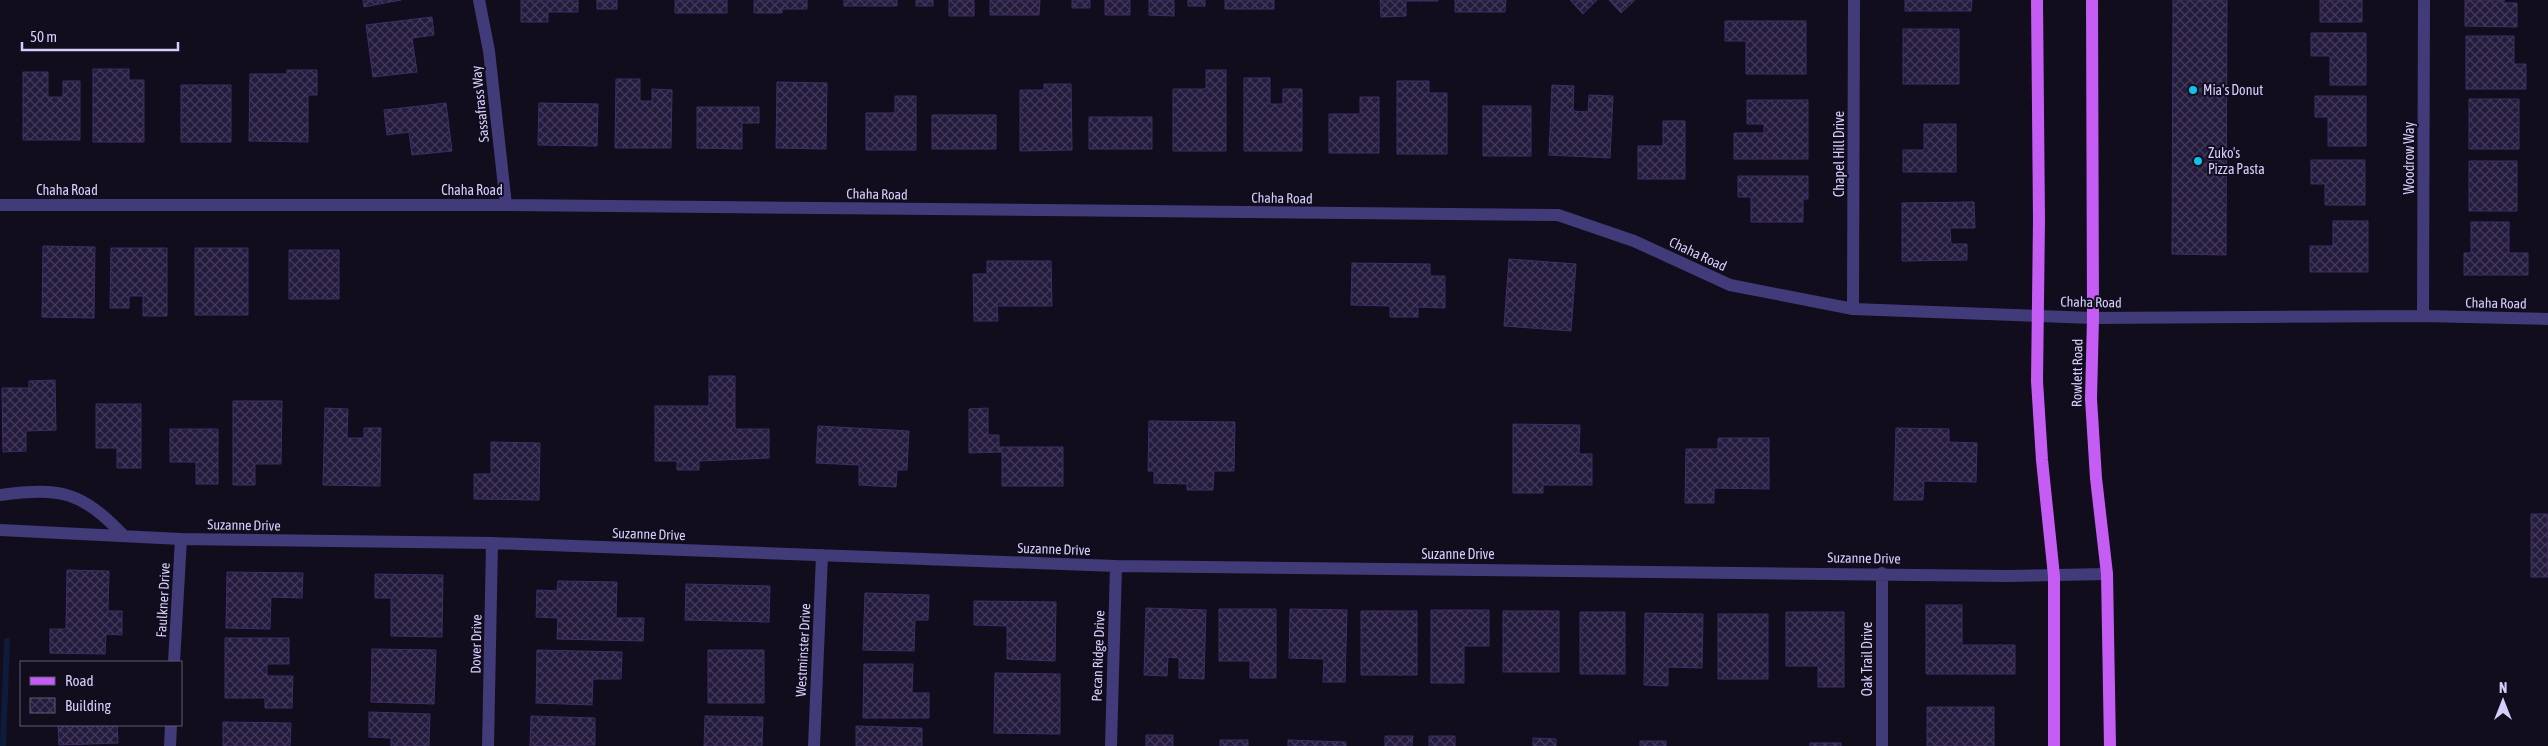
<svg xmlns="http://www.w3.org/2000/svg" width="2548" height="746" font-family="'Asap Condensed',sans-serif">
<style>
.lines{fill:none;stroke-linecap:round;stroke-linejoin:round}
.stream{stroke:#0e1c3c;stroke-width:6}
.building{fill:url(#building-cross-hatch);stroke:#3d2e67}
.minor{stroke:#423b79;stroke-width:12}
.major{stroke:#c55cf4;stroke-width:12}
.poi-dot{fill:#10c2e5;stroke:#110d1d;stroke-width:2}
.labels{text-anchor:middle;stroke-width:4;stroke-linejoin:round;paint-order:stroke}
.poi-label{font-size:14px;fill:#d5cdfc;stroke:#110d1d;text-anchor:start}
.street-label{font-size:14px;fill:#d5cdfc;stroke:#110d1d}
</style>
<defs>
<pattern id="building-cross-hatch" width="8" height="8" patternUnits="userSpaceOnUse" patternTransform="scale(1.25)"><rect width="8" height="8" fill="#241b3d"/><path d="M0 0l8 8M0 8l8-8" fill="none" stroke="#433b5a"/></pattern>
</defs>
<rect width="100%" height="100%" fill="#110d1d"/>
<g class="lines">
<path class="stream" d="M3,746L7,641"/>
</g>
<path class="building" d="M363,0H401L364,7Z
M521,0H578V12H548V22H521Z
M597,0H617V9H597Z
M675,0H727V13H675Z
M754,0H807V9H782V13H754Z
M844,0H897V6H844Z
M916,0H933V6H916Z
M949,0H974V16H949Z
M990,0H1040L1039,15H990Z
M1072,0H1090V8H1072Z
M1105,0H1130V15H1105Z
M1149,0H1174V16L1149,15Z
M1188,0H1205V6H1188Z
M1225,0H1274V9H1225Z
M1380,0H1438V1H1406V16L1381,17Z
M1455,0H1506L1505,12H1455Z
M1570,0H1597L1583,14Z
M1609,0H1635L1621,13Z
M1905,0H1972L1971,11H1905Z
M2173,0H2227L2226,255L2172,254Z
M2320,0H2362V22H2320Z
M2465,0H2504V3H2517V27L2465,26Z
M432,17L434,35L412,38L417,72L373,77L366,25Z
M1725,21H1806V74H1746V41H1725Z
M1903,29H1959V84H1903Z
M2311,33H2366V85H2330V56H2311Z
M2466,36H2514V64H2526V89H2466Z
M93,69H129V80H144V142H93Z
M287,70H317V95H308V142L249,141L250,74H287Z
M1206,70H1226V151H1173V89H1206Z
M23,72H48V97H63V81H80V140H23Z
M1244,78H1270V104H1283V89H1302V151H1244Z
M616,79H640V101H652V89L672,90L671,148H615Z
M1397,81H1429V93H1447V154H1397Z
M777,82L827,83L826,149L776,148Z
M1044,84H1071L1072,150L1020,151V90H1044Z
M181,85H231V142H181Z
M1552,85L1574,86L1573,111L1588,112L1589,95L1613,96L1610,158L1549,155Z
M895,96H916V150H866V113H895Z
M2315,96H2366V146H2328V117H2315Z
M1360,97H1379V153H1329V114H1360Z
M2469,99H2519V149H2469Z
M1747,100H1808V159H1734V133H1764V124H1747Z
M446,103L452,151L412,155L409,132L387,135L384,110Z
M539,103L598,104L597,146L538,145Z
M1483,106H1531V156H1483Z
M697,107H759V123H742V149L697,148Z
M932,115H996V149H932Z
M1089,117H1152V149H1089Z
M1663,121H1685V179H1638V146H1663Z
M1924,124H1956V172H1903V150H1924Z
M2311,160H2365V205H2325V184H2311Z
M2469,161H2517V211H2469Z
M1738,176H1808V199H1803V222H1751V197H1738Z
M1974,202L1975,228H1950L1951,244H1967V260L1902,261V203Z
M2333,221H2368V272H2310V246H2333Z
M2471,222H2509V253H2528V275H2464V253H2471Z
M43,246L95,247L94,318L42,317Z
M111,248H167V316H143V296H129V308H110Z
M195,248H248V315H195Z
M289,250H339V299H289Z
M1509,259L1576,264L1571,331L1504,326Z
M987,261H1051L1052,306H997L998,321H974L973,274H987Z
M1352,263L1430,264V276H1445V308L1418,307V317H1390V306L1351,305Z
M709,376H735V429H769V458L699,461V470H677V461H655V406H709Z
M55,380L56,430L26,431V451L3,452L2,388H29V381Z
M233,401H282L281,464H255V485H233Z
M96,404H141V468H117V448H96Z
M325,408L348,409L347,438H364V428H381L380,486L323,485Z
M988,408V435H999V447H1063V486H1002V452L969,453V409Z
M1149,421L1235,422L1234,471H1214L1213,490H1187V484L1154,483V471H1148Z
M1513,424L1580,425L1579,454H1592V485H1543V493H1513Z
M818,426L909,431L907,470H897L896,487L859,485V465L816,463Z
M1896,428L1949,429V442L1977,443L1976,482L1924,481L1923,500H1894Z
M170,429H218V484H196V462H170Z
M1718,438H1769V489L1714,488V503H1685L1686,449H1718Z
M491,442L540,443L539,500L474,499V474H491Z
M2531,514H2548V577H2531Z
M67,570L109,571L108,611H122V635L106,634L105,654L50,653V629H66Z
M227,572L303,573L302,598L271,597L270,629L226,628Z
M375,574L443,575L442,637L391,636V598H375Z
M558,581L617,582L616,618H644L643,641L557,639L558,618L536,617L537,590L557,591Z
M686,584L770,586L769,622L685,620Z
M865,593L929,595L928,620H915L914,651L863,650Z
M974,601L1056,602L1055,661L1007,659V626L974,625Z
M1926,605H1962V645H2015V674H1926Z
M1146,608L1206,610L1204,679L1179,678V658L1168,657L1167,676L1144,675Z
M1219,609H1276V678H1250V661H1219Z
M1290,609L1347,610L1345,682H1323L1324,659L1289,658Z
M1431,610H1489V646H1464V683H1431Z
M1361,611H1417V675H1361Z
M1503,611H1559V672H1503Z
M1580,612H1625V674H1580Z
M1786,612H1844V687H1818V666H1786Z
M1645,613L1703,614L1702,668L1668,667V686L1644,685Z
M1718,614H1768V679H1718Z
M225,638H289V664H267V676H293L292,708H265V698H225Z
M372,649L436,650L434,704L371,702Z
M537,650L622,652L621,679H593L592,705L536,703Z
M708,650H764V703H708Z
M864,664H913L912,693H929V718H863Z
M995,673L1060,674V734L994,733Z
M1927,707H1994V746H1927Z
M369,712L430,714L429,746H391V738L369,737Z
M531,716L595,718V745L530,746Z
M705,716L763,717L762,746H704Z
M223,722L291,723L290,746H223Z
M58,725H117L118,743L59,745Z
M856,726L922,728V746H856Z
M1146,735H1173V746H1146Z
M1385,736H1413L1412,746H1385Z
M1429,736H1455V746H1429Z
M1533,738L1556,739V746H1533Z
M1220,740H1248V746H1220Z
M1288,740L1346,742V746H1288Z
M1640,741H1666V746H1640Z
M1810,743H1841V746H1810Z"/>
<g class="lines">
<path class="minor" d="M479,0L489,51L506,205
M0,205H506L1558,215L1634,241L1730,285L1853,309L2093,318L2423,316L2548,319
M1853,309L1854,0
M2423,316L2424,0
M0,495C61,487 81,491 124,536
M0,530L181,539L492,543L1116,566L2007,576L2107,574
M1882,573V746
M174,662L181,539
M170,746L171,725
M488,746L492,543
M814,746L822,555
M1111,746L1116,566"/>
<path class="major" d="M2037,0L2039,220L2037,381L2042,460L2054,576V746
M2092,0L2093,318L2091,399L2096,478L2107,574L2110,746"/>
</g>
<g class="poi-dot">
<circle cx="2193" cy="90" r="5"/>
<circle cx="2198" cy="161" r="5"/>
</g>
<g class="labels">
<g class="poi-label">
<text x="2203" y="95">Mia's Donut</text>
<text x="2208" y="158">Zuko's<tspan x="2208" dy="16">Pizza Pasta</tspan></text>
</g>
<g class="street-label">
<text transform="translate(480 104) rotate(-96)" y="5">Sassafrass Way</text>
<text transform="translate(1839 154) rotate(-90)" y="5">Chapel Hill Drive</text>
<text transform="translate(2409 158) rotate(-90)" y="5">Woodrow Way</text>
<text x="67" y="195">Chaha Road</text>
<text x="472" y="195">Chaha Road</text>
<text transform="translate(877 194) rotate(1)" y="5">Chaha Road</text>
<text transform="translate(1282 198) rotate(1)" y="5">Chaha Road</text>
<text transform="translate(1698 254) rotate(25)" y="5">Chaha Road</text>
<text transform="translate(2091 302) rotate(1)" y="5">Chaha Road</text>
<text transform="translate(2496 303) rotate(1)" y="5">Chaha Road</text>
<text transform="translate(2077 373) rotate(-89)" y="5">Rowlett Road</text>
<text transform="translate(244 525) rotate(1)" y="5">Suzanne Drive</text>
<text transform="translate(649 534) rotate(2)" y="5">Suzanne Drive</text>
<text transform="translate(1054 549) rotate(2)" y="5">Suzanne Drive</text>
<text x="1458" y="559">Suzanne Drive</text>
<text transform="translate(1864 558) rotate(1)" y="5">Suzanne Drive</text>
<text transform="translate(163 600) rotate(-87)" y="5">Faulkner Drive</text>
<text transform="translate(476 644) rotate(-89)" y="5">Dover Drive</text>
<text transform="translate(803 650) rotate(-87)" y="5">Westminster Drive</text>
<text transform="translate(1098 656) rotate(-88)" y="5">Pecan Ridge Drive</text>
<text transform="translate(1867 659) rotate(-90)" y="5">Oak Trail Drive</text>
</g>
</g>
<rect x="20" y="661" width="162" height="65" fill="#110d1d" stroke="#5f5a76"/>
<rect x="30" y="677" width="25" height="8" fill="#c55cf4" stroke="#5f5a76"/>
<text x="65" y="686" font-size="15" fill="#d5cdfc">Road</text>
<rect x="30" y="698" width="25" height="15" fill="url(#building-cross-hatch)" stroke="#5f5a76"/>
<text x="65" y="711" font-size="15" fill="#d5cdfc">Building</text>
<g transform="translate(2503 701)" stroke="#110d1d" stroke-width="4" paint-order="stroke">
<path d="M0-4L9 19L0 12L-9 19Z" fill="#d5cdfc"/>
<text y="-8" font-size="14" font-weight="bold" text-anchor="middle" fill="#d5cdfc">N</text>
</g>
<path d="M22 42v8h156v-8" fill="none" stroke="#d5cdfc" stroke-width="2.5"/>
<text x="30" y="42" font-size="15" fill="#d5cdfc" stroke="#110d1d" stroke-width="4" paint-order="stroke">50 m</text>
</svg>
